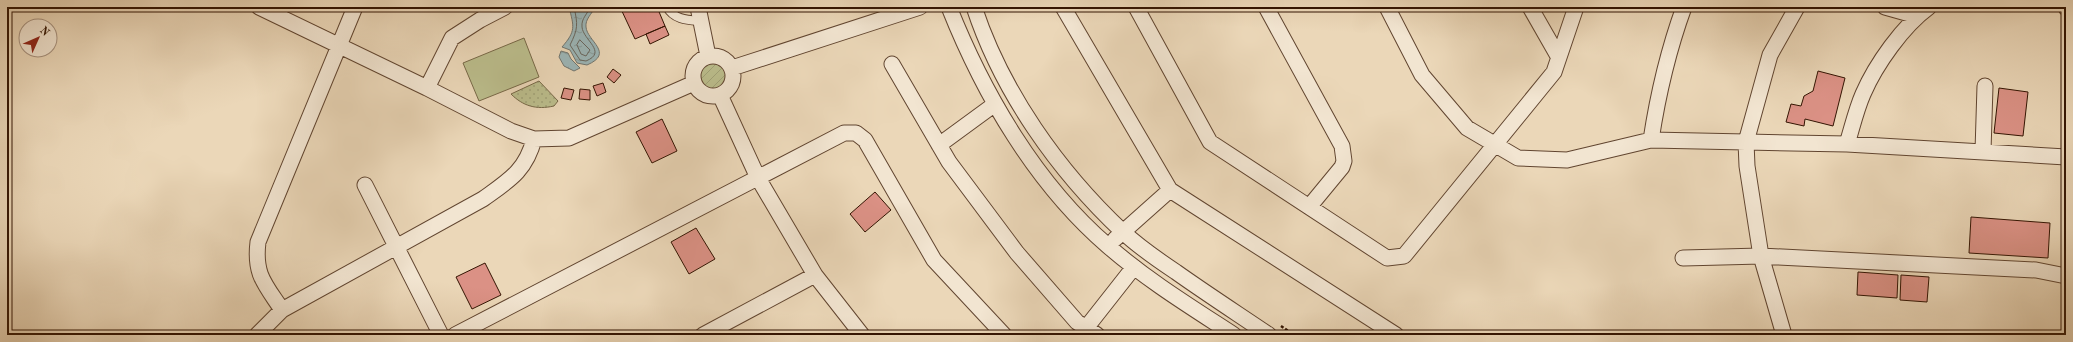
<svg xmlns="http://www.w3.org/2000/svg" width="2073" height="342" font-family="'Old Standard TT',serif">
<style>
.grass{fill:url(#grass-dots);stroke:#776847}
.garden{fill:url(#garden-furrows);stroke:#776847}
.pitch{fill:#bbbd8c;stroke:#776847}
.water{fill:url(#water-ripples);stroke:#727670}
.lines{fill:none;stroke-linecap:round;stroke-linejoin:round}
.shore{stroke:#68665e;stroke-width:1}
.building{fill:#db9185;stroke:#331402}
.service-casing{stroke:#614530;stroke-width:10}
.minor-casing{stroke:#614530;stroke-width:17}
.path{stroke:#331402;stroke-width:2.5;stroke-dasharray:3 2;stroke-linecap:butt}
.service{stroke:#f2e5d1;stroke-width:8}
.minor{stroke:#f2e5d1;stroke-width:15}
</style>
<defs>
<pattern id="grass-dots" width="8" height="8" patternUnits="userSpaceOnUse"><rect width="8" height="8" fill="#bbbd8c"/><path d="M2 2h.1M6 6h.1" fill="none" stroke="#a1a277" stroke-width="1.8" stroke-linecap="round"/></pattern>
<pattern id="garden-furrows" width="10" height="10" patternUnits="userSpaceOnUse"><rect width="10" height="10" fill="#bbbd8c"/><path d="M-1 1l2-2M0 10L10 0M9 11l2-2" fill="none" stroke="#a1a277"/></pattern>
<pattern id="water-ripples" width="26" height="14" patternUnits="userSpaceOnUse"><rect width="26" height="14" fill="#9cb7b9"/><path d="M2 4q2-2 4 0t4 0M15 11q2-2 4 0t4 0" fill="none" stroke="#879c9d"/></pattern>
</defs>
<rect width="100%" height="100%" fill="#ebd7b8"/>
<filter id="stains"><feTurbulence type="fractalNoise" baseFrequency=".005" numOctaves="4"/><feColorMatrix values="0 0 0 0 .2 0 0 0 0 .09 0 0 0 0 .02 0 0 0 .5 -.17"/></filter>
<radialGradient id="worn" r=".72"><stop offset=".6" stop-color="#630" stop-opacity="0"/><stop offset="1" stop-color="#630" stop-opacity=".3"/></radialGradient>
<path class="grass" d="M539,81L558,101L554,106C536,110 523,106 511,94Z"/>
<path class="garden" d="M700 76a13 13 0 1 1 26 0a13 13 0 1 1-26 0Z"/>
<path class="pitch" d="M524,38L539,77L479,101L463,63Z"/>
<path class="water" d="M569,7H595C592,14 585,19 586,27C587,41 615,53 587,65L577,63L570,50L562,47C576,31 574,27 569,7Z
M561,51L568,53L571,59L580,68L574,71L564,66L559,57Z"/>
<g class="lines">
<path class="shore" d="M574,7C578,25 578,29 570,45L580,60L586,61C608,52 583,40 582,27C581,18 588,14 590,7
M580,40L590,50L586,56L581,54L577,45Z"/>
</g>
<path class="building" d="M620,7H657L665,26L635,39Z
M665,26L669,35L650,44L646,34Z
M613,69L621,75L614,83L607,77Z
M1818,71L1845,78L1833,126L1805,119L1804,126L1786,122L1791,104L1801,106L1804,96L1813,91Z
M603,83L606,92L597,96L593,86Z
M564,88L574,90L571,100L561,98Z
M1999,88L2028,92L2023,136L1994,133Z
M580,89L590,90V100L579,99Z
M662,119L677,151L652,163L636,132Z
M875,192L891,210L865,232L850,214Z
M1971,217L2050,223L2048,258L1969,253Z
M696,228L715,259L689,274L671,242Z
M485,263L501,295L472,309L456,277Z
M1858,272L1898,275L1897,298L1857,295Z
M1901,275L1929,277L1927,302L1900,300Z"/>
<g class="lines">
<defs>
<path id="service" d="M667,7C674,20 688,20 701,21"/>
<path id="minor" d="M259,7L427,88L511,131L534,139L569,138L694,83
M698,7L708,56
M949,7C984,95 1036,184 1108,246C1147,280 1191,307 1234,335
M974,7C1002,92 1058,171 1123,232C1139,247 1158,260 1176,272C1207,294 1238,314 1269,335
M1063,7L1170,190L1396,335
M1136,7L1210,142L1387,258L1404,256L1554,72L1576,7
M1266,7L1342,146L1344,161L1342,167L1309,207
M1387,7L1422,75L1467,128L1518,158L1567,160L1651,140L1746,142L1770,55L1797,7
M1530,7L1558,56
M1885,7L1917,16
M2066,7V8
M693 76a20 20 0 1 1 40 0a20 20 0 1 1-40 0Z
M892,64L949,162L1017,253L1077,322L1097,335
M732,68L920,7
M427,88L452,38L480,20L505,7
M720,95L758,178L815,275L862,335
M1651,140C1658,94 1668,51 1684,7
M1847,144C1852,128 1856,110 1863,94C1876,64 1903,26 1929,7
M939,145L995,104
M1983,151L1985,86
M365,185L441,335
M1115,239L1170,190
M1683,258L1761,256L2036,270L2066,276
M282,310C265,284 254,275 258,242L355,7
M1086,328L1134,267
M257,335L282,310L483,199C508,181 526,171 534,139
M455,335L844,133H856L865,140L934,260L1004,335
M703,335L815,275
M1784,335L1761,256L1747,166L1746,142L1847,144L2066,157"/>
</defs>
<use href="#service" class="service-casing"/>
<use href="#minor" class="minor-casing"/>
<path class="path" d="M1281,326L1294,335"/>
<use href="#service" class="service"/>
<use href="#minor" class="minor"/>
</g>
<rect width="2073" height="342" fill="none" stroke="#ebd7b8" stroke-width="24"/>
<rect x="8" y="8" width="2057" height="326" fill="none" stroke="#331402" stroke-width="2"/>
<rect x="12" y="12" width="2049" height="318" fill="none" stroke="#331402"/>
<g transform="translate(38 38) rotate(45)"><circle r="19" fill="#f2e5d1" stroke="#a6917e"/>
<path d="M0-3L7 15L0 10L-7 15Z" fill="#8f2418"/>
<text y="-6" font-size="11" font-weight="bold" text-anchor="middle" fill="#331402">N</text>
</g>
<rect width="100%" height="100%" filter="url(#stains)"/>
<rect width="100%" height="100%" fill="url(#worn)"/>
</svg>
